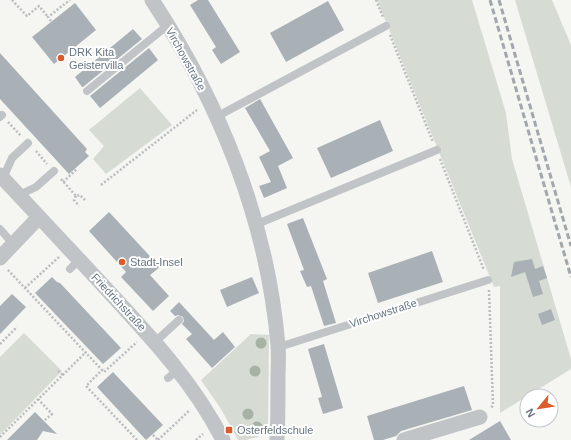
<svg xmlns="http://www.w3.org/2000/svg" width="571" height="440" font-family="Arial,sans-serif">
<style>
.green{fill:#d6dcd3}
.building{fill:#a9b1b6}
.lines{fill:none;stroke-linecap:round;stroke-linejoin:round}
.path{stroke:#babcbe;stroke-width:2.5;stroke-dasharray:2 2;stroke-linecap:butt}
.service{stroke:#c0c4c7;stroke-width:8}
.minor{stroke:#c0c4c7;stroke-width:15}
.rail{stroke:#a1a7ac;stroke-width:3;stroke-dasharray:6 3;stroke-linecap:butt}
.tree{fill:#a7b1a4}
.poi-dot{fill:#db5b2c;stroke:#fff;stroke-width:1.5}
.labels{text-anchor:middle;stroke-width:4;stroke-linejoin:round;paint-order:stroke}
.poi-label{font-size:11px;fill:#657481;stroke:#fff;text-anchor:start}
.street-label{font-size:11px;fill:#657481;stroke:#fff}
</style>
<rect width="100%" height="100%" fill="#f5f5f2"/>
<path class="green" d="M377,0H472L506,113L512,159L571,359V369L500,413V286L494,287Z
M515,0H552L571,45V187Z
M140,88L172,125L106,174L93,159L104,146L89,130Z
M24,333L62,371L0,435V357Z
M251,334L269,335L268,434L246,440H238L221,409L201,380Z"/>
<path class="building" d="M198,0H208L240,52L221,64L212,50L216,47L190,5Z
M328,1L344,30L286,62L270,33Z
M75,3L96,30L54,64L32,37Z
M133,29L142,39L83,87H82L75,77Z
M149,48L158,60L100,108L90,96Z
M0,53L87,149L85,152L89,156L69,174L0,99Z
M260,99L293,158L278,166L287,188L264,198L259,186L271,182L259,157L270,151L245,108Z
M380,120L393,151L331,178L317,148Z
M109,212L160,267L150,275L169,296L153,311L121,277L126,272L89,231Z
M303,218L327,279L323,281L336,323L324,326L311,286L307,287L300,271L304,270L287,224Z
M432,251L443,282L378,303L368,273Z
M532,259L535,269L543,266L547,278L539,281L543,294L533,297L525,272L511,277L514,262Z
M52,277L57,282L60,283L121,348L103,364L35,293Z
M252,277L259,293L227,307L220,290Z
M12,294L26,307L0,334V306Z
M179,302L214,340L223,332L235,347L212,368L186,339L192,334L182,324L184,321L183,317L178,315L175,316L170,311Z
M551,309L555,320L542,325L538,314Z
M324,344L343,408L323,414L318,398L322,397L308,349Z
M113,372L163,425L146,440L97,387Z
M464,386L472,410L401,431L396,436L383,440H374L367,416Z
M35,412L57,434L43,431L37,440H7Z
M500,421L511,440H469Z"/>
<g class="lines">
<path class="path" d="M12,0L27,16L39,6L48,17
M376,0L383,17
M51,21L48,17L70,0
M390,35L433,142
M8,122L21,136
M36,151L47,164
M440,159L484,270
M61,179L76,196L80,195L85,200
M63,182L77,169
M101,185L197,110
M76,196L74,200L79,206
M8,270L102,370
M25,288L59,257
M489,290L493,405L491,408
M0,344L17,327
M58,371L63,375
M38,399L52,414L45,420
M153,435L158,440
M0,437L86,352
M137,440L86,386L102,370L104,372L137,342
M158,440L190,410
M196,440L203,434"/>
<path class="service" d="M87,91L168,25
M0,117L2,115
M216,117L386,26
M3,178L12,158L28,143
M19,195L36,187L54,171
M257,224L437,150
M0,229L13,244
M70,269L79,260
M155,342L179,320
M279,347L488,280
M168,378L178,370"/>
<path class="minor" d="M152,0C220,103 268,223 278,346C279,357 278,368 278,379C278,400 278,420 277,440
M0,175C33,210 66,246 99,281C145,331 192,379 223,440
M0,258L39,217
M404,440L480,417"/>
<path class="rail" d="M490,0L571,277
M499,0L571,246"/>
</g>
<g class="tree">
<circle cx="261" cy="343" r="5.5"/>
<circle cx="255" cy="371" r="5.5"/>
<circle cx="248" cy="414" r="5.5"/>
<circle cx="257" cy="427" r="5.5"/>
</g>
<g class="poi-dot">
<circle cx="61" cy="58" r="4"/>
<circle cx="122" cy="262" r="4"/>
<rect x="225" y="426" width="8" height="8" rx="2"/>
</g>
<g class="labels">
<g class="poi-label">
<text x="69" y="56">DRK Kita<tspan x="69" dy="13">Geistervilla</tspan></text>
<text x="130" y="266">Stadt-Insel</text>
<text x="237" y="434">Osterfeldschule</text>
</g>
<g class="street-label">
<text transform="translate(186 59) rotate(61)" y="4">Virchowstraße</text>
<text transform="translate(119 302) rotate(47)" y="4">Friedrichstraße</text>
<text transform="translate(383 313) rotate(-18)" y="4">Virchowstraße</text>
</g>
</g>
<g transform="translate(539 408) rotate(240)"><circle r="19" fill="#ffffff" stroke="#c1c7cd"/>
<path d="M0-3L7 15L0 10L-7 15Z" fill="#db5b2c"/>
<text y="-6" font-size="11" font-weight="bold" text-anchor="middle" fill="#657481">N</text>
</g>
</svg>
